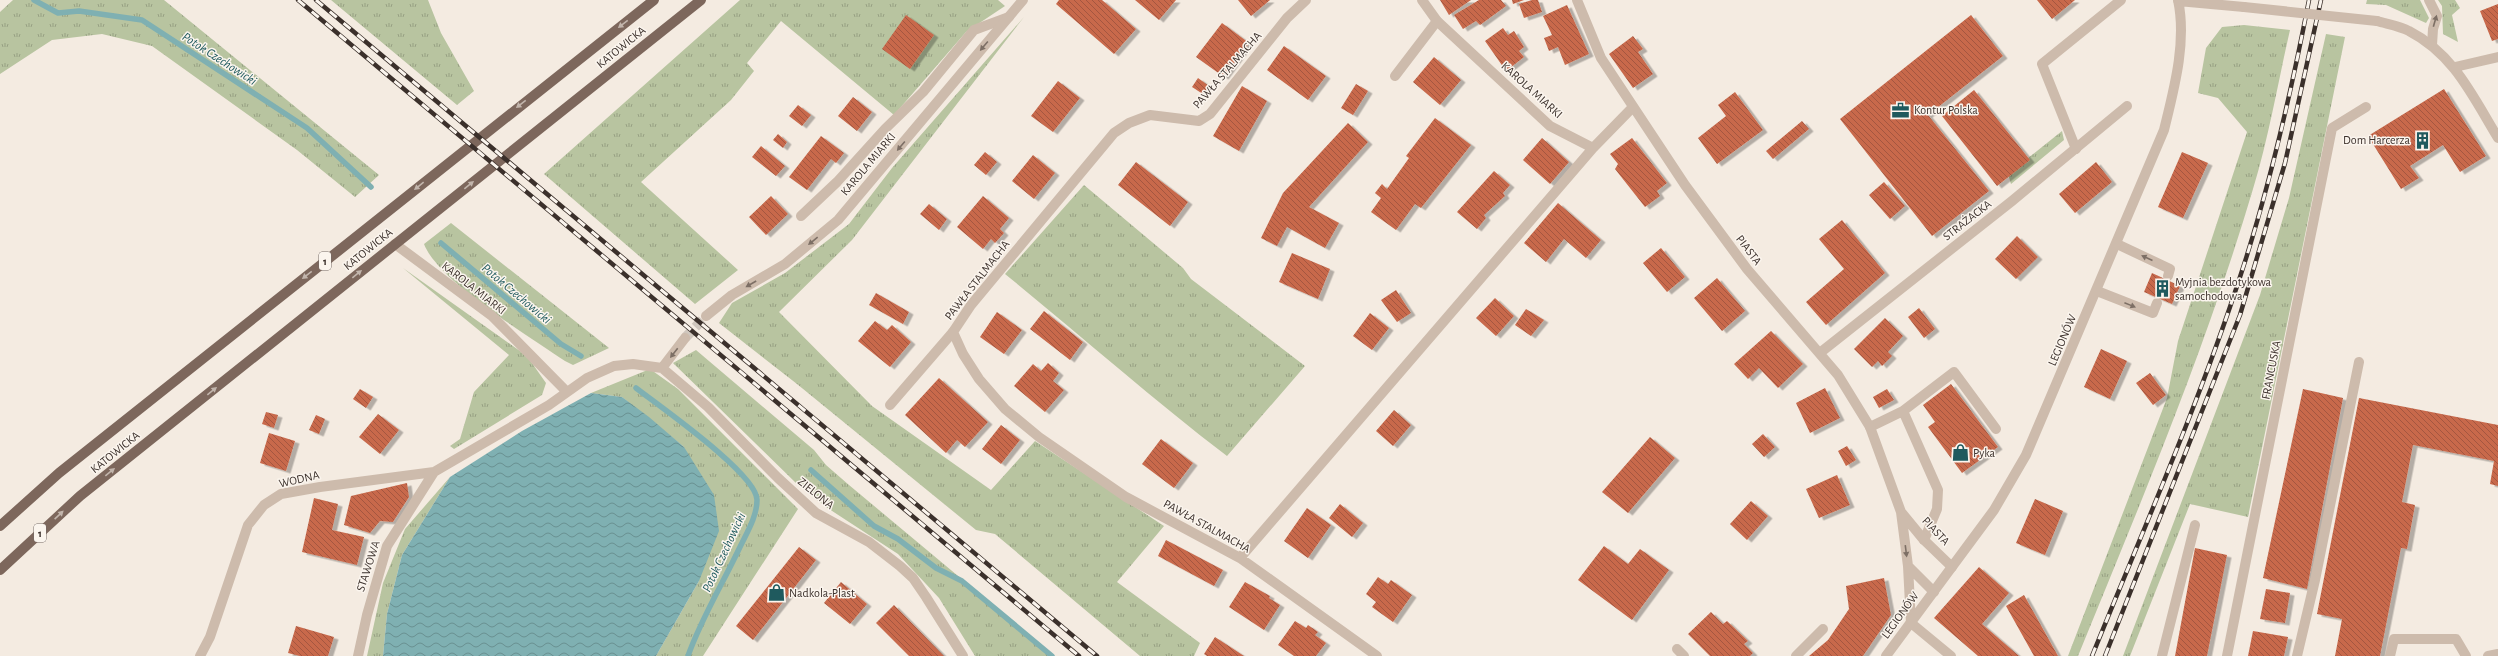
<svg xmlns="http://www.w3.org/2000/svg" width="2498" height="656" font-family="'Alegreya Sans',sans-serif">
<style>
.grass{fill:url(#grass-tufts)}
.water{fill:url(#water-waves)}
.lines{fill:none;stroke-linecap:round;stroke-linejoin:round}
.stream{stroke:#7fb0b2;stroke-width:5.5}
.building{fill:url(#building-back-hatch);filter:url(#shadow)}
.minor-tunnel{stroke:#cfc6bd;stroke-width:10;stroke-dasharray:10 5;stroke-linecap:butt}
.service{stroke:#cdbbac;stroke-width:10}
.pedestrian{stroke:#cdbbac;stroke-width:10}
.minor{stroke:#cdbbac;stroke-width:10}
.tertiary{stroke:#cdbbac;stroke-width:10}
.primary{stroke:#7d675c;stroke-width:10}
.rail-casing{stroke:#3b302b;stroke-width:4.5}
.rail{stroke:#fbf5ee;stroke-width:3;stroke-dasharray:9;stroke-linecap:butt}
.tertiary-bridge{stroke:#cdbbac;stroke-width:10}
.oneway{fill:#7d6f65}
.oneway2{fill:#c2b5ac}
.labels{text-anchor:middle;stroke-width:3;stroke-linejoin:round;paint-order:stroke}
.shield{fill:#fbf5ee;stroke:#756b66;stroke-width:1}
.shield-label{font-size:11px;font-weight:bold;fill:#3b302b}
.street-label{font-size:12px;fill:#3b302b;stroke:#fbf5ee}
.poi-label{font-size:12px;fill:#3b302b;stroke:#fbf5ee;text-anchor:start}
.water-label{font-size:13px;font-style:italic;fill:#1f5a5e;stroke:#fbf5ee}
</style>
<defs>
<pattern id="grass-tufts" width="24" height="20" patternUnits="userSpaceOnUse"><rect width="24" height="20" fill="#b8c4a0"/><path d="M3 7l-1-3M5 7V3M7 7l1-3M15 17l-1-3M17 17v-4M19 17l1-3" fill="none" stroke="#97a083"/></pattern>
<pattern id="water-waves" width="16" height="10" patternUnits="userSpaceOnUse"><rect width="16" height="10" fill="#7fb0b2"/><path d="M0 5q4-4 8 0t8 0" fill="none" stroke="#699091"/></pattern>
<pattern id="building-back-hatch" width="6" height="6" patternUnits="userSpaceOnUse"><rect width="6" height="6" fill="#c8694b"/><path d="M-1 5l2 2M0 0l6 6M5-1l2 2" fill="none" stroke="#a4573f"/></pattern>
<filter id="shadow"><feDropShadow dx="4.5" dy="2.5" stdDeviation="0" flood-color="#0004"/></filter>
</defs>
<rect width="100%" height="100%" fill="#f4ebe1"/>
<path class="grass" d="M13,0H164L379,175L355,197L297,150L152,46L102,34L52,40L0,74V12Z
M331,0H428L441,33L474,91L457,105Z
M740,0H998L1005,6L966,32L894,115L781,21L747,63L754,71L731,100L641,182L738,270L695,304L544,174Z
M2367,0H2420L2429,18L2426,23L2386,5L2366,4Z
M2438,0H2455L2460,8L2452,15L2458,42L2443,34L2442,6Z
M1024,17L852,240L779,312L872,406L991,490L1035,441L1164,526L1117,582L1200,643L1194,656H1140L995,534L976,530L797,384L719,323L732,303L785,273L849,224L892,168Z
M2244,25L2290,30C2278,82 2269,137 2253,189C2206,348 2141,502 2078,656H2068L2167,398L2178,341L2247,132L2218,98L2198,93L2206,48L2222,27Z
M2326,34L2345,37L2248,517L2190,504L2130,656H2123L2260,295L2289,198Z
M2062,131L2064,140L2011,184L2008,174Z
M1084,185L1183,268L1191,279L1305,366L1227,456C1151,398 1079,334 1005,274Z
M451,223L609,348L573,365L565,361C530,337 438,281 424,244Z
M403,268L527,356L546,383L542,395L454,449L450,446L460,439L474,392L509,355Z
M696,350L814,450L826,465L849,485L1054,656H975L939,598L898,554L826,507L798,485L673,363Z
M650,369L678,389L798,509L703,656H656L699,581L684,447L622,397L591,393Z
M450,477L402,555L387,614L383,656H367L383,583L405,529Z"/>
<path class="water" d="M591,393L622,397L649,417L684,447L714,495L719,531L699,581L656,656H383L387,614L402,555L450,477L522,431Z"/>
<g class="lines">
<path class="stream" d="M34,0L58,13L79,11L142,20L307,128L371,187
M441,243L561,344L581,356
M636,388C659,406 757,474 757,500C757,517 746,534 739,549C722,585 701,619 688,656
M811,470L874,526L898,539L936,568L962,581L1052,656"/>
</g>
<path class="building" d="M1059,0H1102L1136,29L1114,54L1056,4Z
M1135,0H1176L1159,20Z
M1238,0H1270L1251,16Z
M1440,0H1471L1449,15Z
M1479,0H1501L1506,6L1480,25L1476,21L1463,29L1454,15Z
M1512,0H1524L1513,4Z
M1532,0H1538L1542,12L1524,18L1519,4Z
M2037,0H2075L2052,19Z
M2498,4V39L2492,41L2480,11Z
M1567,5L1589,54L1565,65L1558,47L1549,51L1544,38L1552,35L1543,16Z
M906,15L934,35L910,69L882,49Z
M1971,15L2003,56L1928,115L1989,191L1932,236L1840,119Z
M1222,23L1249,43L1224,77L1196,57Z
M1503,28L1508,35L1514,31L1524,47L1519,51L1524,57L1506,71L1485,41Z
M1633,36L1643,49L1638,52L1653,74L1633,88L1609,54Z
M1284,46L1326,76L1308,100L1267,70Z
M1434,57L1461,80L1440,105L1413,82Z
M1198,78L1209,86L1203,94L1192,87Z
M1058,81L1080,98L1053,132L1031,116Z
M1356,84L1368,91L1353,115L1341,108Z
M1242,86L1267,101L1239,151L1213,136Z
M2444,89L2486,156L2460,172L2443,145L2410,166L2419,178L2401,189L2368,136Z
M1974,90L2030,160L1997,186L1942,116Z
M1735,92L1763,130L1717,164L1698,138L1726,116L1718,105Z
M853,97L872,112L857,131L838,116Z
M798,105L811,115L802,126L789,116Z
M1435,118L1471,145L1421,208L1415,204L1396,230L1371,212L1381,198L1375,193L1382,184L1387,189L1409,158L1406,156Z
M1802,121L1809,129L1773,159L1766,151Z
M1348,123L1368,142L1309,207L1339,223L1325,248L1287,227L1277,246L1261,238L1283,193Z
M778,134L787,142L783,148L773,140Z
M821,136L844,153L836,163L831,159L807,190L789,177Z
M1542,138L1569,162L1550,184L1523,160Z
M1632,138L1667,183L1657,191L1660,196L1645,207L1615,169L1618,164L1610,154Z
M761,146L785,166L776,176L752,157Z
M985,152L997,162L986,175L974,165Z
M2182,152L2208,163L2183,218L2158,207Z
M1033,155L1055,173L1034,199L1012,181Z
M1136,162L1188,202L1170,226L1118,185Z
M2096,162L2112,182L2075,213L2059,194Z
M1494,171L1510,185L1503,193L1505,196L1484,215L1486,218L1477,229L1457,212Z
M1884,182L1905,206L1890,219L1869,195Z
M771,196L788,214L766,235L749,217Z
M983,196L1009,218L1000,229L1004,233L995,243L991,239L983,249L957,227Z
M1558,203L1601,240L1586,258L1564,239L1546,262L1524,243Z
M929,204L947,219L939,230L920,214Z
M1842,220L1885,273L1826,325L1806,302L1844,269L1819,239Z
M2017,236L2038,257L2016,279L1995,259Z
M1661,248L1685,277L1667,292L1643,263Z
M1292,253L1330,269L1318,299L1279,282Z
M2152,273L2180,286L2172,304L2144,292Z
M1717,278L1745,311L1722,331L1694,298Z
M1396,290L1411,313L1397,322L1381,300Z
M876,293L909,312L903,324L869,305Z
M1495,298L1514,316L1496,336L1476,318Z
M1919,308L1935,329L1924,338L1908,317Z
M1526,309L1544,320L1531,336L1515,325Z
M1044,311L1083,342L1070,360L1030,329Z
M997,312L1022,330L1004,354L980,337Z
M1370,313L1389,328L1372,350L1353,336Z
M1885,318L1903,336L1888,352L1892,356L1882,366L1878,361L1872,367L1854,349Z
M875,321L887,330L892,325L911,342L890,367L858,341Z
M1771,331L1803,364L1778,388L1759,368L1748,379L1734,364Z
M2101,349L2127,361L2110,399L2084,387Z
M1048,363L1059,373L1053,381L1064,390L1045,412L1014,386L1033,364L1041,371Z
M2150,373L2166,395L2153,405L2136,383Z
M939,378L988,422L965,447L957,440L946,453L905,415Z
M1951,384L1998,447L1962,473L1928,427L1935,422L1923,405Z
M1825,388L1840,418L1810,433L1796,403Z
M360,389L373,397L366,408L353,399Z
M1887,389L1894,400L1879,408L1873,397Z
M2303,389L2343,398L2307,589L2263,578Z
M2359,398L2498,425V486L2490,484L2494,461L2413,445L2402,502L2415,505L2407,549L2401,548L2380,656H2335L2342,619L2317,614Z
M1394,410L1411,425L1393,446L1376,431Z
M266,412L278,415L274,428L262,424Z
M378,414L399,430L380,454L359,437Z
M316,415L325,419L319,434L309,430Z
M1001,425L1020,440L1001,464L982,449Z
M269,433L295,441L286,471L260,463Z
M1763,434L1775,447L1764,457L1752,444Z
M1650,437L1675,458L1628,513L1602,492Z
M1161,439L1193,463L1174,488L1142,464Z
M1847,446L1856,460L1846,466L1838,451Z
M1837,475L1850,505L1819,518L1806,489Z
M407,483L409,497L393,522L380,521L370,533L344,525L351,496Z
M314,498L338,504L332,530L364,537L357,565L302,552Z
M2035,499L2063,511L2045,555L2016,543Z
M1751,501L1768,516L1747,540L1730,524Z
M1340,504L1363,523L1352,537L1329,518Z
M1307,508L1331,525L1308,558L1284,541Z
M1166,540L1223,570L1214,586L1158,556Z
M1604,546L1628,564L1640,549L1669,570L1632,620L1578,580Z
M799,547L816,560L753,640L736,626Z
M2195,548L2227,555L2207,656H2175Z
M1979,567L2009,593L1982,624L2019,656H1978L1934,618Z
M1378,577L1388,584L1391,580L1412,595L1393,622L1372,607L1376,602L1366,594Z
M1884,578L1891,615L1863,656H1809L1828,640L1849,609L1846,586Z
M841,582L867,604L850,624L824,603Z
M1245,582L1270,596L1269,598L1280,605L1264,630L1229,607Z
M2266,589L2290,593L2285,623L2260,619Z
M2024,595L2058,656H2034L2006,606Z
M894,605L944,656H909L876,623Z
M1711,612L1723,624L1727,621L1748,641L1744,644L1753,653L1750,656H1710L1688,634Z
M1295,621L1306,628L1308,625L1318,632L1315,635L1326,643L1316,656H1294L1278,645Z
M296,626L334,637L328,656H300L288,653Z
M2253,631L2288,637L2284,656H2248Z
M1215,637L1244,656H1207L1204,654Z"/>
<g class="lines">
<path class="minor-tunnel" d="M685,338L706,316"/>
<path class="service" d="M1395,76L1437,21
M2076,149L2042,64L2121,0
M801,216L837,182L885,129L923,92L974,30L1009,17
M2117,244L2170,269L2168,276
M2097,291L2153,313L2157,303
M890,405L953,332
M1903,411L1954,372L1996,429
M1870,427L1903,411L1938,490L1937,509L1924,540
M1677,649L1684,656
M1796,656L1823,629
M2162,656L2195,525
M2297,656L2315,580L2359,362
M2390,656L2394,639H2456L2466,656
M2488,656L2498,654"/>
<path class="pedestrian" d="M2227,656L2332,128L2366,107"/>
<path class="minor" d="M1306,0L1287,18L1210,114L1199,121L1150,115L1129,123L1114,133L971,305L953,332L963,354L979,379L1005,409L1039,437L1126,497L1240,558L1377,656
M1422,0L1437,21L1550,126L1593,148L1633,107
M1577,0L1601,58L1685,185L1747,269L1838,375L1870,427L1901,512L1908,566L1911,623L1951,656
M2429,0L2437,16L2433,29L2432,45
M395,244L492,316L567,392
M706,316L732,295L785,264L838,220L1023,0
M1821,352L2012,201L2127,106
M662,368L685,338
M1901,512L1924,540L1952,567
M1240,558L1593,148
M1908,566L1934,592
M200,656L210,637L248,525L264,505L281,494L320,487L434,472L549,405L587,378L614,366L633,364L662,368L708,407L778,478L816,513L869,542L900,566L913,578L926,597L963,656
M358,656L367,615L387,546L434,472"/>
<path class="tertiary" d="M2178,1L2244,7
M2377,21C2387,24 2400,26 2409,31C2454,54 2473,97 2498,138
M2455,67L2498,57
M1886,656L1994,510L2026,455L2164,130C2174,89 2187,42 2178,0"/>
<path class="primary" d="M0,526L59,473L654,0
M0,570L80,496L701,0"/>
<defs>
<path id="rail" d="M298,0L1079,656
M316,0L1097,656
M2092,656C2143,530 2198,406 2240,277C2270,186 2291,93 2309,0
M2105,656L2240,315L2285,163L2321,0"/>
</defs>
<use href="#rail" class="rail-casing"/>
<use href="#rail" class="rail"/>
<path class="tertiary-bridge" d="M2244,7L2377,21"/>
</g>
<defs><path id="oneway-solid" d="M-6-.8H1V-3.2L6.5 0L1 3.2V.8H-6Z"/></defs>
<g class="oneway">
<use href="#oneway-solid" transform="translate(2435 21) rotate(-74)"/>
<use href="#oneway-solid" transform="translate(984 46) rotate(130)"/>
<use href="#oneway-solid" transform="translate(901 146) rotate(130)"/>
<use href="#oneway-solid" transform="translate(813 241) rotate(141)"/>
<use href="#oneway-solid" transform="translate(2147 258) rotate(-156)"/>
<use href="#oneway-solid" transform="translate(751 284) rotate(150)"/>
<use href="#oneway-solid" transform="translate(2130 305) rotate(22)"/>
<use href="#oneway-solid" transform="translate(674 353) rotate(128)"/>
<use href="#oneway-solid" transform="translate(1906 551) rotate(83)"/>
</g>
<g class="oneway2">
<use href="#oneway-solid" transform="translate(623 24) rotate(142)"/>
<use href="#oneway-solid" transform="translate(521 104) rotate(142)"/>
<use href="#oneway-solid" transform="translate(469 185) rotate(-39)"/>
<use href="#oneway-solid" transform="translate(419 186) rotate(141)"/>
<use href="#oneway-solid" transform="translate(357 274) rotate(-39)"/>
<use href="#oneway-solid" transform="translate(307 275) rotate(142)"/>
<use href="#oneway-solid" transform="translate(212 391) rotate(-39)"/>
<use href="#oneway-solid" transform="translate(110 472) rotate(-39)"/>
<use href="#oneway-solid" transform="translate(59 515) rotate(-43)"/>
</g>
<defs>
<symbol id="office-bare" viewBox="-9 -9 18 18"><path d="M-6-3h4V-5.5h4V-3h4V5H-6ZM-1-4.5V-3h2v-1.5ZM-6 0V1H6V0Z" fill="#1f5a5e" stroke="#fbf5ee" stroke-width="2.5" paint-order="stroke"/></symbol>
<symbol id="building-bare" viewBox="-9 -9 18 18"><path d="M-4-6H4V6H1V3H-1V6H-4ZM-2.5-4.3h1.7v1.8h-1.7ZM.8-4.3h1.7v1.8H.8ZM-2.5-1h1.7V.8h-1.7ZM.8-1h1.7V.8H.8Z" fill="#1f5a5e" stroke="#fbf5ee" stroke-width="2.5" paint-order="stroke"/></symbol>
<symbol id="shop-bare" viewBox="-9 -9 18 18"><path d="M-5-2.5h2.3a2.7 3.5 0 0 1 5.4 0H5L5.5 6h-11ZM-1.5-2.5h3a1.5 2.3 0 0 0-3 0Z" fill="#1f5a5e" stroke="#fbf5ee" stroke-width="2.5" paint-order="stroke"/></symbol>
</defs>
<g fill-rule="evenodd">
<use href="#office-bare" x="1888" y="98" width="25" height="25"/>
<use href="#building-bare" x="2410" y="128" width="25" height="25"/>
<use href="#building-bare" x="2150" y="276" width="25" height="25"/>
<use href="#shop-bare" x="1948" y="440" width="25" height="25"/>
<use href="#shop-bare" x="764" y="580" width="25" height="25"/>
</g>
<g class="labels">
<g class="shield">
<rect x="319" y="252" width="12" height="18" rx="3"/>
<rect x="34" y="524" width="12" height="18" rx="3"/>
</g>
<g class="shield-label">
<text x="325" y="265">1</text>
<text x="40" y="537">1</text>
</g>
<g class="street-label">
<text transform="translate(621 47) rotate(-39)" y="4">KATOWICKA</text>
<text transform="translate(1227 70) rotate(-49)" y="4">PAWŁA STALMACHA</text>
<text transform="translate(1532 90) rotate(42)" y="4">KAROLA MIARKI</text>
<text transform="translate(868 164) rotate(-50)" y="4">KAROLA MIARKI</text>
<text transform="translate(1967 220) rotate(-38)" y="4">STRAŻACKA</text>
<text transform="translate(368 249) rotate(-39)" y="4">KATOWICKA</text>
<text transform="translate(1749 250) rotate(53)" y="4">PIASTA</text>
<text transform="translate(977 280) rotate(-52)" y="4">PAWŁA STALMACHA</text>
<text transform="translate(474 288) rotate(38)" y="4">KAROLA MIARKI</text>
<text transform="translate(2062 340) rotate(-67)" y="4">LEGIONÓW</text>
<text transform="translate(2271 370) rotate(-79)" y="4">FRANCUSKA</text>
<text transform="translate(115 452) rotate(-39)" y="4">KATOWICKA</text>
<text transform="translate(299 479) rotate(-13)" y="4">WODNA</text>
<text transform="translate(816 493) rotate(39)" y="4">ZIELONA</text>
<text transform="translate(1207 526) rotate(29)" y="4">PAWŁA STALMACHA</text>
<text transform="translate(1936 531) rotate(47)" y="4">PIASTA</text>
<text transform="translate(368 566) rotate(-72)" y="4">STAWOWA</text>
<text transform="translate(1900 615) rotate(-54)" y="4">LEGIONÓW</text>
</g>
<g class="poi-label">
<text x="1914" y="114">Kontur Polska</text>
<text x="2410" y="144" text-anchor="end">Dom Harcerza</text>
<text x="2175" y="286">Myjnia bezdotykowa<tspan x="2175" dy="14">samochodowa</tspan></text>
<text x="1973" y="457">Pyka</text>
<text x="789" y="597">Nadkola-Plast</text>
</g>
<g class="water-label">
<text transform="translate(220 58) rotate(33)" y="5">Potok Czechowicki</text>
<text transform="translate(517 293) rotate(40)" y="5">Potok Czechowicki</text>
<text transform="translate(723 552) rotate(-65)" y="5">Potok Czechowicki</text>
</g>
</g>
</svg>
